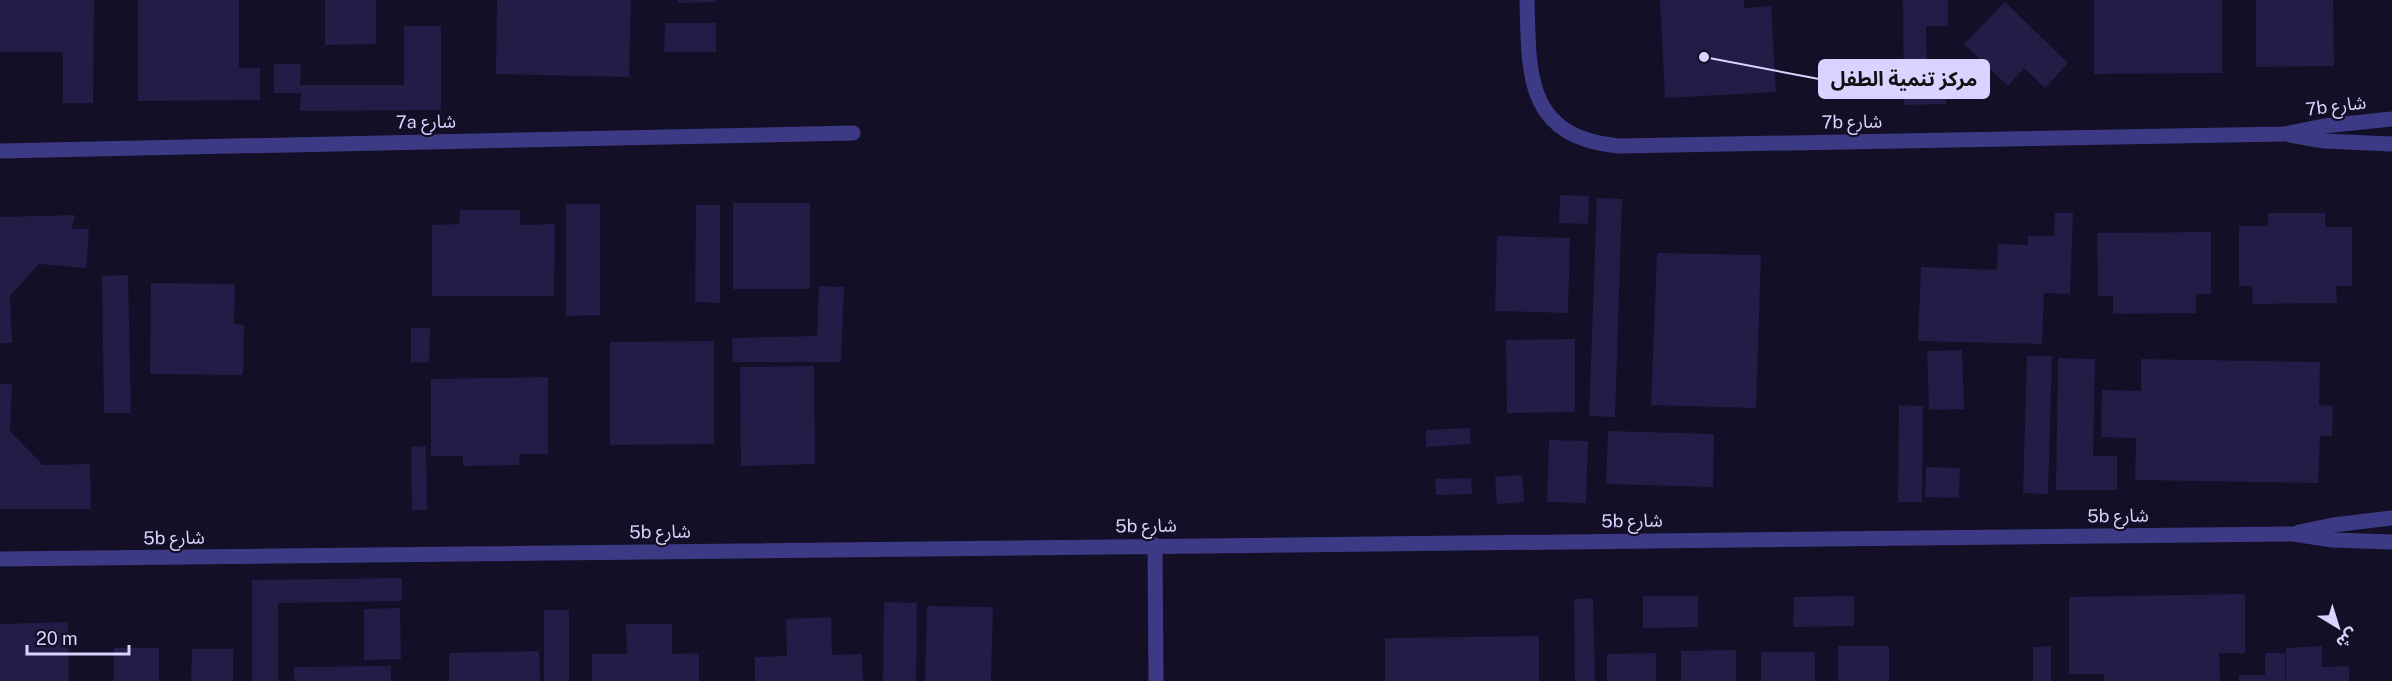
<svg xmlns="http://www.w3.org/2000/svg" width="2392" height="681" font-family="'Public Sans','Noto Sans Arabic',sans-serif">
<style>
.building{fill:#241b47}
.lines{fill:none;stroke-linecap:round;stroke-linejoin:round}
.minor{stroke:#3d3a85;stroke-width:15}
.labels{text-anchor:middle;stroke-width:4.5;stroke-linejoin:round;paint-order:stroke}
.street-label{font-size:18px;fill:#d9d4ff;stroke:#130f26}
.leader{fill:none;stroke:#d9d4ff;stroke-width:2}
.callout-dot{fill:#d9d4ff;stroke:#130f26;stroke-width:2}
.callout{fill:#d9d4ff;stroke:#d9d4ff;stroke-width:2}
.callout-label{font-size:20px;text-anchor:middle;font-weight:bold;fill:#111}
</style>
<rect width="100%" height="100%" fill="#130f26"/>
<path class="building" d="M0,0H94L93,103H63V52H0Z
M138,0H239V68H260V100L138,101Z
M325,0H376V44L325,45Z
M497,0H631L629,77L496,74Z
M677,0H716V2L677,3Z
M1660,0H1744V8L1771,6L1776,92L1665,98Z
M1903,0H1948V26H1926L1927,71L1946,70V104L1904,105Z
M2094,0H2222V73L2094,74Z
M2256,0H2333L2334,66L2256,67Z
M2005,2L2068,63L2045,88L2024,68L2008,86L1964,44Z
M665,23H716V52H664Z
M404,26H441V110L300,111L301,93H274V64H301L300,85H404Z
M1560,195L1589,196L1588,224L1559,223Z
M1597,198L1622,199L1615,417L1589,416Z
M733,203H810V289H733Z
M566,204H600V315L566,316Z
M696,205H720V303L695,302Z
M460,210H520V225L555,224L554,296H432V225L459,224Z
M2055,213H2073L2070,294L2044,293L2042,344L1918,341L1921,267L1997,270L1998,244L2028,245V236H2054Z
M2268,213H2325V227H2352V286H2336L2337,303L2253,304L2252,286H2239V226H2268Z
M75,215L72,229H89L86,268L39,264L10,296L12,343H0V217Z
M2211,232V294H2196V313L2113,314V296H2098L2097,233Z
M1497,236L1570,238L1568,313L1495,311Z
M1657,253L1761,255L1756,408L1651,405Z
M128,275L131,413H104L102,276Z
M151,283L235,284L234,324L244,325L243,375L150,374Z
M819,286L844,287L841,362H733L732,338L817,336Z
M411,328H430L429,362L411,363Z
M1575,339V412L1507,413L1506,340Z
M714,341V444L610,445V342Z
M1962,350L1964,409L1929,410L1927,351Z
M2027,356H2052L2048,494L2023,493Z
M2058,358L2095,359L2093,456H2117V490H2056Z
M2141,359L2320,362L2319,405L2333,406L2332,436H2320L2318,483L2135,480L2136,438L2101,437L2102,390L2141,391Z
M814,366L815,464L741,466L740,367Z
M548,377V454H519L520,465L463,466V456H431V379Z
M0,383L12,385L10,431L43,465L90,464L91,509H0Z
M1899,405L1923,406L1922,502H1898Z
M1470,428L1471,444L1426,447V430Z
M1608,431L1714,434L1713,487L1606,484Z
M1549,440L1588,441L1586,503L1547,502Z
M426,446L427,510H412L411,447Z
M1926,467L1960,468L1959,498L1925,497Z
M1522,475L1524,502L1497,504L1495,477Z
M1471,478L1472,494L1436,495L1435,479Z
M402,578V601L278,603V681H252V580Z
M2245,594V653H2219L2220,681H2104V674H2069V597Z
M1643,596H1698V627L1643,628Z
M1854,596V626L1793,627L1794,597Z
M1593,598L1595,681H1575L1574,599Z
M884,602L917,603L916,681H883Z
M927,606L993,607L991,681H925Z
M400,608L401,659L364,660V609Z
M544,610H569V681H544Z
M831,617L832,655L862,654L863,681H755V657L787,656L786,619Z
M68,622L69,681H0V624Z
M626,624H672V654L699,653V681H592V654H627Z
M1539,636V681H1385V638Z
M1838,646H1889V681H1838Z
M2051,646V681H2033V647Z
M2322,646V667L2349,666V681H2286V648Z
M114,648H159V681H114Z
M192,649H233V681H191Z
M1736,650V681H1681V651Z
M539,651L540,681H449V653Z
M1761,652H1815V681H1761Z
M1656,653V681H1607V654Z
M2265,653H2285V681H2239V675H2265Z
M391,666V681H294V667Z"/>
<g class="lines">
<path class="minor" d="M1527,0C1529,75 1525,137 1619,146L2284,134L2324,126L2392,119
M2290,135L2324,141L2392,144
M0,151L853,133
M2299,532L2333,525L2392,518
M1155,545L1156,681
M0,559L2293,534L2333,540L2392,542"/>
</g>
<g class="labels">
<g class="street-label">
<text transform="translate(2336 106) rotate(-7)" y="6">7b شارع</text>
<text transform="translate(426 122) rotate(-1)" y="6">7a شارع</text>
<text transform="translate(1852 122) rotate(-1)" y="6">7b شارع</text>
<text transform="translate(2118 516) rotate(-1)" y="6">5b شارع</text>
<text transform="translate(1632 521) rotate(-1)" y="6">5b شارع</text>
<text transform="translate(1146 526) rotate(-1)" y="6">5b شارع</text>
<text transform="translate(660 532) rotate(-1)" y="6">5b شارع</text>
<text transform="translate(174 538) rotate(-1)" y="6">5b شارع</text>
</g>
</g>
<path class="leader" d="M1704 57L1819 79"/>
<circle class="callout-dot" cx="1704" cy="57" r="6"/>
<rect class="callout" x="1819" y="60" width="170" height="38" rx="6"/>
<g class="callout-label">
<text x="1904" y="86">مركز تنمية الطفل</text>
</g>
<g transform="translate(2338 627) rotate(142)" stroke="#130f26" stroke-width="4.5" paint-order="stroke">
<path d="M0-4.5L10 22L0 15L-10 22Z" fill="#d9d4ff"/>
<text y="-9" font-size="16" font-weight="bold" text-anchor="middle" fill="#d9d4ff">ش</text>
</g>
<path d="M27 645v9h102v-9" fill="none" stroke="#d9d4ff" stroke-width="3"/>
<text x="36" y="645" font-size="18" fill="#d9d4ff" stroke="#130f26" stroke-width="4.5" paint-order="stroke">20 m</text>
</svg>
